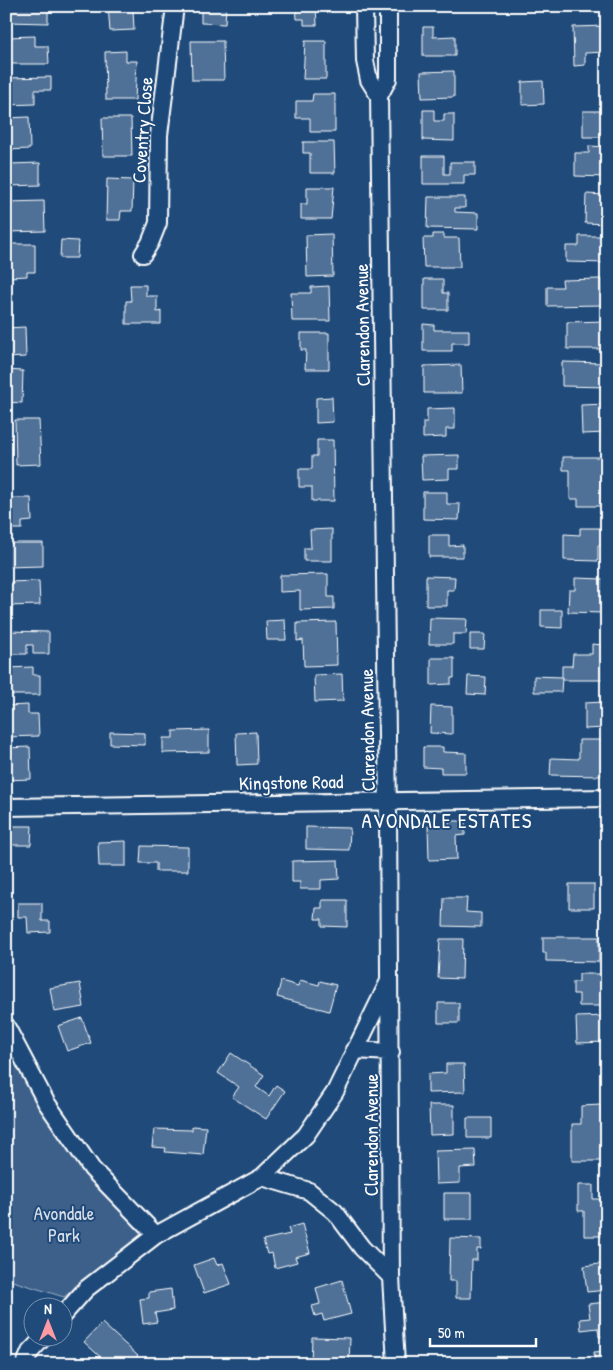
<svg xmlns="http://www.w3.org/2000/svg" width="613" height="1370" font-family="'Patrick Hand',sans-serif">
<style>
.green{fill:#3c618b;stroke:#9eb0c5}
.building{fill:#507197;stroke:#fff}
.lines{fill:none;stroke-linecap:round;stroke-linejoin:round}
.street-casing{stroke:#fff;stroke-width:20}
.street{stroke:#1f4a7a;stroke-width:16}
.labels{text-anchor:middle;stroke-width:4;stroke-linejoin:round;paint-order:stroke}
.street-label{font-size:19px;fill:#fff;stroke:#1f4a7a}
.park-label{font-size:19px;fill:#d8dfe8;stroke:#1f4a7a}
.quarter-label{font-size:21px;letter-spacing:1px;fill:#fff;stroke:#1f4a7a}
</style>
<rect width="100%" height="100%" fill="#1f4a7a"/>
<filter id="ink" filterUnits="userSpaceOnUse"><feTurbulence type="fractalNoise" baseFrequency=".02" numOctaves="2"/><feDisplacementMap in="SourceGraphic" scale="10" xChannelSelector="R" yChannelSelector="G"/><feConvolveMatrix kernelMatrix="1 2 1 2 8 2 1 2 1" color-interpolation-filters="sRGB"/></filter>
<g filter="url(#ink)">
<path class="green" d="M6,1020L37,1092L142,1235L64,1297L6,1279Z"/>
<path class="building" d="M6,6H48V23L6,22Z
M108,6H142V9L133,10L134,30L110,31Z
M201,6H226L225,24L201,23Z
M296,6H316L317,25H304V19H297Z
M607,26V52L585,53V65L574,66L573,27Z
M423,27H433V37L455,36V56H423Z
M35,36V46H48L49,64H6V37Z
M191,41H223L224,80H192Z
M305,41H326V79H303Z
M126,51V61H137L135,100H106L105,52Z
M454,71V97L422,98L421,72Z
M51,77V90H35V104L6,105V78Z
M543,81L544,104L522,105V82Z
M313,94H335V132H310V118H296V101H312Z
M423,110H434V121H444V114H454V141L423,140Z
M583,111H605V137H583Z
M29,117L30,149L6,150V118Z
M102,118H131L132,156H103Z
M303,142H334L335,173H310V153H303Z
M589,146L607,147V177L575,176V153H589Z
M423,156H444V174H450V162H475V175H464V184H423Z
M40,163V185L9,186V164Z
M107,179L133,180L132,211H121L120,220H106Z
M307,187H334L331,219H301V204H307Z
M586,194L607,195V224L585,223Z
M428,197H465V208H455V212L478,213V229L427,228Z
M44,201L45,231L8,232L7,202Z
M332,234L333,276L307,277L306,235Z
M433,234H444V238H459L460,267H424L423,238H433Z
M579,236H607V263L566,262V246H579Z
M61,240L78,241L77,258H60Z
M8,244H35V272H27V276L9,277Z
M424,279H443V293H448V310H424Z
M601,279L602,305L547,306V287H563L562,280Z
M130,285H146V296H157V312L161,311V324H126V301H131Z
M329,286L330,321H292L291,293H311V287Z
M607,321V349H567V322Z
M423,324L434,325V330H469V343H452V351H423Z
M25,327L26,357L6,358V328Z
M301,333H329V369H305L306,350H301Z
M562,362L607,363V387L562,386Z
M461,365L462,393H424V366Z
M6,370L23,371L22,403L6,402Z
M332,397L333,422L316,423V398Z
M607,404V433L582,434L581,405Z
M455,408V429H446V437L423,438V422H427V409Z
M15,420H39L41,464L16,465Z
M317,440H333L334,501H312V487H299V469H312V456H317Z
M459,455V469H449V479L422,480L421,456Z
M563,457H603V471H601L600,506H578V499H570V470H563Z
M423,492H447V504H460L459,520L423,519Z
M6,498H31L32,521L22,522V529H6Z
M580,528H602V545H598V561L564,560V534L580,535Z
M332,529V561H304V548H311L310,530Z
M429,535H449V546L463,545V557H429Z
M6,543H43V566L6,567Z
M328,574V597H334V609L300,610V591L280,592V575Z
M426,576L455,577L454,590H447V606H426Z
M575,578L604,579L603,613L568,612L569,590H575Z
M39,581L40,605L6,606V582Z
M541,610H562V628L541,627Z
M430,618L467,619L466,634H453V644H429Z
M285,620L286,640H267L266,621Z
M336,622L337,665L304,666L303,640L297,641V623Z
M6,631L49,632V654H33V645H27V654H6Z
M470,634H485L484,649H470Z
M592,644L603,645V680H562V666H572L573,654H592Z
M431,658H454V678H451V684L431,685Z
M33,667V675H40V695H6V668Z
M342,674L343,701L315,702L314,675Z
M468,676L486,677L485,695L467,694Z
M534,676L562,677L561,692H534Z
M604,702L605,728L585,729V703Z
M28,705V714H38L39,736L6,737V706Z
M431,706L452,707V734L430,733Z
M209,730V752L163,753V738H173V731Z
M110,732L145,733V745L110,744Z
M256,732L257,764L237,765L236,733Z
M579,740H602L601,776L550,775L551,758L579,759Z
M30,747L31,779L6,780V748Z
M423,747H443V752L466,753V773H441V768L423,767Z
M449,821H465V835L456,836L457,859L429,860L428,826L449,825Z
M6,826H32L31,845H6Z
M306,827L350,828L349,850L306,849Z
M126,841V866H99L98,842Z
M141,846L188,847V871H156V863H140Z
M338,860L339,879L321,880V889H300V882H292V861Z
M569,884H594V908H569Z
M444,898H467L466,912L481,913V927L443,926Z
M322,900H347V927L322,926V919H315L316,908H322Z
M18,903H42V921H50V932L28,933L27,917H18Z
M543,937H599V962L546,961V953H543Z
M440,939H463L462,979L438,978Z
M579,974H604V1006H579V994H573V982H579Z
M300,980L319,985L320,981L336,985L329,1011L277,997L281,981L298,986Z
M80,983L84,1007L54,1012L50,988Z
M438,1003H459V1023H438Z
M607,1016V1042L577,1043L576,1017Z
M82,1018L91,1043L67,1051L58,1026Z
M231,1053L264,1075L256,1087L269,1096L276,1085L285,1091L266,1119L232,1097L239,1087L218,1073Z
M446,1064H464L465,1092L428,1093V1074L446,1073Z
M429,1105H454V1134L430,1135Z
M601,1105L602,1161H572V1124H581V1106Z
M467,1118H491V1138H467Z
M192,1126L206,1127L203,1155L165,1152L166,1148L152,1147L154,1129L192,1130Z
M475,1150L476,1167L460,1168V1183L436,1184L435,1151Z
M578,1185H593V1199H601V1225H607V1236H584V1211H578Z
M444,1193H472V1219H444Z
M302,1224L310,1253L295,1257L297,1262L275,1268L272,1253L267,1254L263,1240L290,1234L288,1228Z
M450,1238L481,1239V1249H477V1260H472L471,1298H456V1281H449Z
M214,1258L217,1265L223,1263L231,1284L204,1293L194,1265Z
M607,1263V1290L587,1292L584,1266Z
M342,1280L351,1314L324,1321L322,1314L315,1316L312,1306L320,1304L316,1288Z
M171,1289L173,1310L155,1313L157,1322L143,1324L140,1299L149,1298V1292Z
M607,1302V1336L599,1337L598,1328L581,1330L580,1319L590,1318L588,1304Z
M102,1323L138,1356L132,1364H108L84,1342Z
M312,1337L350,1338L349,1364L311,1363Z
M607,1351V1364H595L594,1352Z"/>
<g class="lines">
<defs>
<path id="street" d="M364,6L365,61L369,80L379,96
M388,6V79L379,96L388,815L391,1277L396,1364
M143,254L150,243L158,223L159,135L175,6
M6,807L607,798
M6,1026L46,1102L92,1169L156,1235
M354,1050L391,1052
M262,1177L306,1135L335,1092L389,981
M62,1316L86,1289L156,1235L262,1177L309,1191L335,1212L362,1248L391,1277
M25,1364L30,1352L43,1338"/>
</defs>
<use href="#street" class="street-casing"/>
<use href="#street" class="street"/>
</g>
</g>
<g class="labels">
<g class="street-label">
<text transform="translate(142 130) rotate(-86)" y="7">Coventry Close</text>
<text transform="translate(362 325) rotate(-91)" y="7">Clarendon Avenue</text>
<text transform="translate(367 730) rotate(-91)" y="7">Clarendon Avenue</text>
<text transform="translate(291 782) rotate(-1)" y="7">Kingstone Road</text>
<text transform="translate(371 1135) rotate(-90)" y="7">Clarendon Avenue</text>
</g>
<g class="park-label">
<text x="64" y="1220">Avondale<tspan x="64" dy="22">Park</tspan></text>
</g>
<g class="quarter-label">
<text x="447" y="828">AVONDALE ESTATES</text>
</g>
</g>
<rect width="613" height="1370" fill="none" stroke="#1f4a7a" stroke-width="25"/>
<rect x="12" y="12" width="588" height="1345" fill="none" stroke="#fff" stroke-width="2" filter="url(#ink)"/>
<g transform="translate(48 1322)"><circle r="24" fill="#1f4a7a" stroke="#7992af"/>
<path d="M0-4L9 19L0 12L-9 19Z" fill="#ff9aa2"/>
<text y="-8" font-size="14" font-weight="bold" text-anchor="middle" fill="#ffffff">N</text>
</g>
<path d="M430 1338v8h106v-8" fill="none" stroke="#ffffff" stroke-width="2.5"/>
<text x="438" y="1338" font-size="15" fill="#ffffff" stroke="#1f4a7a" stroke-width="4" paint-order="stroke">50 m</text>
</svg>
